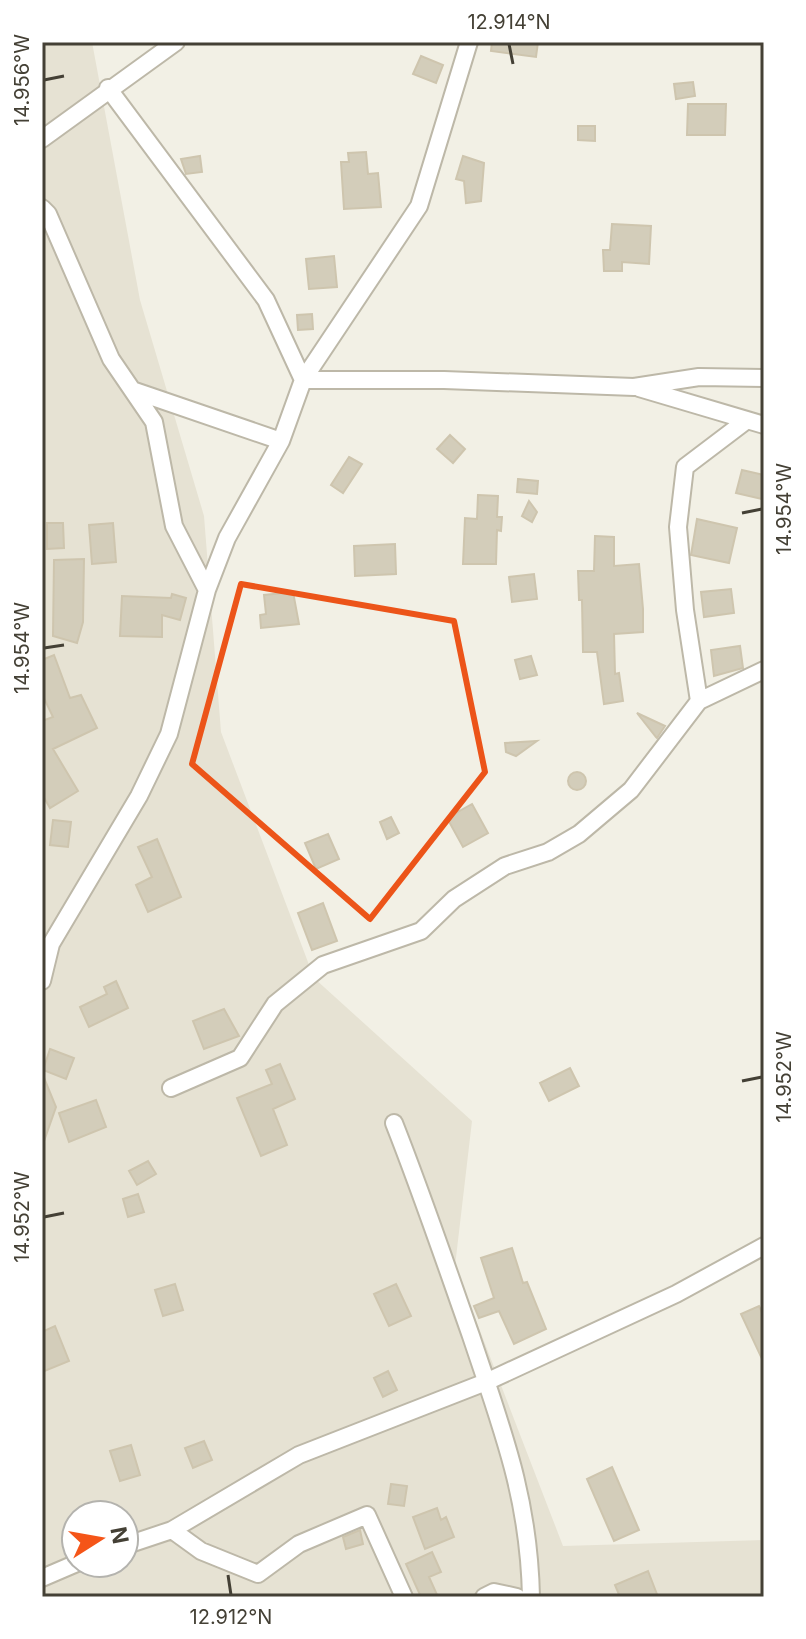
<svg xmlns="http://www.w3.org/2000/svg" width="806" height="1639" font-family="Inter,sans-serif">
<style>
.residential{fill:#e6e2d3;fill-rule:evenodd}
.building{fill:#d3cdba;stroke:#cec5ae;stroke-width:2}
.lines{fill:none;stroke-linecap:round;stroke-linejoin:round}
.street-casing{stroke:#bdb8a8;stroke-width:20}
.street{stroke:#fff;stroke-width:16}
.marked{fill:none;stroke:#ec5419;stroke-width:6;stroke-linejoin:round}
.ticks{fill:none;stroke:#444035;stroke-width:3}
.neatline{fill:none;stroke:#444035;stroke-width:3}
.ticks-label{font-size:20px;text-anchor:middle;fill:#444035}
</style>
<rect width="100%" height="100%" fill="#f2f0e5"/>
<path class="residential" d="M42,42H92L140,300L204,516L221,732L314,978L472,1121L455,1266L563,1546L764,1540V1597H42ZM76,1515H124V1563H76Z"/>
<path class="building" d="M492,42H538L536,57L491,51Z
M421,56L443,65L436,83L413,74Z
M693,82L695,96L676,99L674,84Z
M688,104H726L725,135H687Z
M578,126H595V141L578,140Z
M366,152L368,174L378,173L381,207L344,209L341,162H349L348,153Z
M200,156L202,172L186,174L181,159Z
M463,156L484,163L481,201L466,203L464,181L456,179Z
M612,224L651,226L649,264L622,262V271H604L603,250H610Z
M334,256L337,287L309,289L306,259Z
M312,314L313,329L298,330L297,315Z
M450,435L465,449L453,463L437,449Z
M349,457L362,464L343,493L331,485Z
M742,470L764,475L762,499L736,493Z
M518,479L538,481L537,494L517,492Z
M478,495L498,496L497,517H502L501,531L497,530L496,564H463L465,518L477,519Z
M529,501L537,512L532,522L522,516Z
M697,519L737,528L729,563L691,555Z
M47,523H63L64,548L47,549Z
M113,523L116,562L92,564L89,525Z
M595,536L614,537V566L639,564L643,609V632L614,634L615,674L619,673L623,701L604,704L597,652H583L582,600H579L578,571H594Z
M395,544L396,574L355,576L354,546Z
M84,559L83,622L77,643L53,636L54,560Z
M534,574L537,599L512,602L509,577Z
M731,589L734,613L704,617L701,592Z
M293,592L299,624L261,628L260,615L266,614L264,595Z
M172,594L186,598L180,620L162,615V637L120,636L122,596L171,598Z
M740,646L743,668L714,676L711,650Z
M54,655L70,698L81,695L97,728L53,749L78,791L50,808L42,794V721L53,717L42,694V660Z
M531,656L537,675L520,679L515,660Z
M637,713L665,726L657,738L656,737Z
M537,741L516,756L506,752L505,743Z
M568 781a9 9 0 1 1 18 0a9 9 0 1 1-18 0Z
M472,804L488,833L463,847L447,818Z
M391,817L399,833L387,839L380,822Z
M53,820L71,822L68,847L50,845Z
M328,834L339,859L316,869L305,843Z
M157,839L181,897L148,912L136,885L152,877L138,847Z
M323,903L337,941L312,950L298,913Z
M116,981L128,1008L89,1027L80,1007L107,994L104,987Z
M224,1009L239,1036L204,1049L193,1021Z
M50,1049L74,1058L66,1079L43,1070Z
M280,1064L295,1099L273,1109L287,1145L261,1156L237,1098L272,1084L266,1070Z
M570,1068L579,1086L549,1101L540,1083Z
M42,1073L56,1107L44,1141L42,1140Z
M96,1100L106,1127L69,1142L59,1113Z
M148,1161L156,1174L137,1185L129,1171Z
M138,1194L144,1212L128,1217L123,1199Z
M512,1248L523,1283L527,1282L546,1329L514,1344L499,1311L479,1318L474,1306L494,1298L481,1258Z
M175,1284L183,1310L163,1316L155,1290Z
M396,1284L411,1316L389,1326L374,1294Z
M759,1306L764,1317V1363L741,1314Z
M55,1326L69,1361L42,1372V1332Z
M388,1371L397,1390L383,1397L374,1378Z
M204,1441L212,1460L193,1468L185,1448Z
M131,1445L140,1475L120,1481L110,1451Z
M612,1467L639,1530L614,1541L587,1479Z
M391,1484L407,1486L404,1506L388,1504Z
M437,1508L441,1520L446,1517L454,1537L425,1549L413,1517Z
M360,1530L363,1544L346,1549L343,1537Z
M432,1552L441,1572L429,1577L438,1597H421L406,1564Z
M648,1571L658,1597H620L615,1585Z"/>
<g class="lines">
<defs>
<path id="street" d="M108,88L266,300L303,380H444L634,387L699,377L764,378
M42,139L176,42
M42,208L48,214L111,359L154,422L174,526L207,590
M639,388L764,425
M135,391L281,441
M699,701L685,610L678,527L685,467L747,420
M42,981L51,944L139,796L169,734L207,590L227,538L281,441L303,380L419,206L469,42
M171,1088L240,1058L275,1004L323,965L421,931L454,899L505,866L548,852L579,834L631,790L699,701L764,670
M394,1123C422,1194 446,1265 471,1336C502,1429 529,1497 531,1597
M172,1530L299,1455L486,1382L676,1294L764,1246
M124,1546L172,1530L201,1551L258,1574L299,1544L367,1515L404,1597
M42,1578L77,1563
M484,1597L494,1592L517,1597"/>
</defs>
<use href="#street" class="street-casing"/>
<use href="#street" class="street"/>
</g>
<path class="marked" d="M241,584L454,621L485,772L370,919L192,764Z"/>
<path class="ticks" d="M509,44L513,64M44,80L64,76M742,513L762,509M44,648L64,645M742,1081L762,1077M44,1217L64,1213M228,1575L231,1595"/>
<rect width="806" height="1639" fill="none" stroke="#ffffff" stroke-width="88"/>
<g transform="translate(100 1539) rotate(79)"><circle r="38" fill="#ffffff" stroke="#b4b3ae" stroke-width="2"/>
<path d="M0-6L14 30L0 20L-14 30Z" fill="#f55518"/>
<text y="-12" font-size="22" font-weight="bold" text-anchor="middle" fill="#444035">N</text>
</g>
<rect x="44" y="44" width="718" height="1551" class="neatline"/>
<g class="ticks-label">
<text x="509" y="29">12.914°N</text>
<text transform="translate(22 80) rotate(-90)" y="7">14.956°W</text>
<text transform="translate(784 509) rotate(-90)" y="7">14.954°W</text>
<text transform="translate(22 648) rotate(-90)" y="7">14.954°W</text>
<text transform="translate(784 1077) rotate(-90)" y="7">14.952°W</text>
<text transform="translate(22 1217) rotate(-90)" y="7">14.952°W</text>
<text x="231" y="1624">12.912°N</text>
</g>
</svg>
